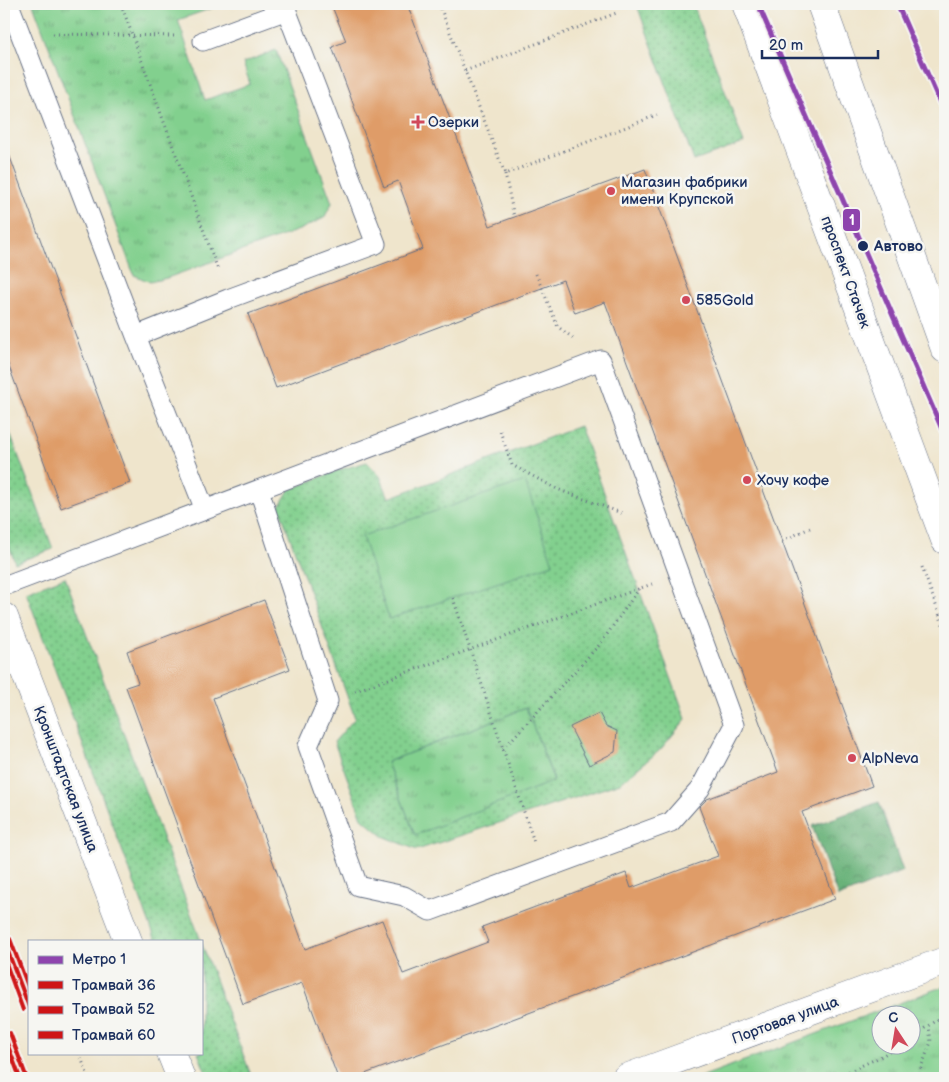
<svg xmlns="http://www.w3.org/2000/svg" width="949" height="1082" font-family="'Balsamiq Sans',sans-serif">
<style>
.grass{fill:url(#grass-dots);stroke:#4e8076;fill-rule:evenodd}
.forest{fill:url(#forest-crowns);stroke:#42706c}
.park{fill:url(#park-tufts);stroke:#4e8076;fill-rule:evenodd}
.pitch{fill:#82d08e;stroke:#4e8076}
.building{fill:#df9c68}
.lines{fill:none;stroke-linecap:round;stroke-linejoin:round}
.lane-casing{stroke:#656f84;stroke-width:21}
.street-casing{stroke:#656f84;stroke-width:29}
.primary-casing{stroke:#656f84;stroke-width:29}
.path{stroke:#656f84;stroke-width:3;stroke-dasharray:1 4;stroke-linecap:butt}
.lane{stroke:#fff;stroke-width:19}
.street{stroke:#fff;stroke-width:28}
.primary{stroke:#fff;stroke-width:28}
.tram-1-casing{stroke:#f6f6f2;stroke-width:8}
.tram-2-casing{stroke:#f6f6f2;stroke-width:8}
.tram-3-casing{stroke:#f6f6f2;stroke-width:8}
.tram-1{stroke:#ce1417;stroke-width:4}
.tram-2{stroke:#ce1417;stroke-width:4}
.tram-3{stroke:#ce1417;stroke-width:4}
.metro-1-casing{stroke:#f6f6f2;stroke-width:9}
.metro-1{stroke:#8e44ad;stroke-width:5}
.poi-dot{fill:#d1495b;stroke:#f6f6f2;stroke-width:2}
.stop-dot{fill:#1b2f5e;stroke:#f6f6f2;stroke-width:2}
.labels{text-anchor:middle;stroke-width:5;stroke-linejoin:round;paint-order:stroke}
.poi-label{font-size:15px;fill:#1b2f5e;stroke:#f6f6f2;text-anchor:start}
.stop-label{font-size:15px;font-weight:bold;fill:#1b2f5e;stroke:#f6f6f2;text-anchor:start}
.street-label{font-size:15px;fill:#1b2f5e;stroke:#f6f6f2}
.line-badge{stroke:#f6f6f2;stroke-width:2}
.badge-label{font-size:14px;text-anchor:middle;font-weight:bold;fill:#fff}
</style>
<defs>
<pattern id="grass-dots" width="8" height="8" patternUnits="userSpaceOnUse" patternTransform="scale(1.25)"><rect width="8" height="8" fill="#82d08e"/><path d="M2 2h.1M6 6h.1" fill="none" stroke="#6aa977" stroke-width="1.8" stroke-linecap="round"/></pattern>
<pattern id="forest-crowns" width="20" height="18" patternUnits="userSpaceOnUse" patternTransform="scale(1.25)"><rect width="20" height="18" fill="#69b279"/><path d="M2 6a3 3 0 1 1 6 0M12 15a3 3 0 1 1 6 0" fill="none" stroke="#569166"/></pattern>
<pattern id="park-tufts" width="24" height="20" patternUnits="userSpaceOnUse" patternTransform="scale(1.25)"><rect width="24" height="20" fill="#82d08e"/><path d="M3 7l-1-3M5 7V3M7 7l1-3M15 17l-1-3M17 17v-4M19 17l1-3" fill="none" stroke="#6aa977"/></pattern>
</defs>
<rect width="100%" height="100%" fill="#f6f6f2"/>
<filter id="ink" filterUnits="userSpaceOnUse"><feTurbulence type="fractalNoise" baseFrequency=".02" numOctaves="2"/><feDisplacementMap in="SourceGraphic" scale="10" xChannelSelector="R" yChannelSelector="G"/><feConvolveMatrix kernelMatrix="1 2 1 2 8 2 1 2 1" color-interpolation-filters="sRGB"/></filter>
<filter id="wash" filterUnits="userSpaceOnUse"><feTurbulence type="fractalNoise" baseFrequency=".0096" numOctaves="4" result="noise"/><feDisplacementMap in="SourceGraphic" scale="20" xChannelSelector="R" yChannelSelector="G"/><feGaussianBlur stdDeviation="1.12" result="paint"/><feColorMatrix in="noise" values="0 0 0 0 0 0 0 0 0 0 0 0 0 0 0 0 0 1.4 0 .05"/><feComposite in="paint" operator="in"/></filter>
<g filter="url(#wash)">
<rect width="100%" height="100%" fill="#efe5cc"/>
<path class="grass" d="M651,4H693L744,143L694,161L638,8Z
M4,417L53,549L15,563L4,531Z
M580,426L686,719L660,750L620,783L417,850L383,836L362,818L334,742L355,718L279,507L289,490L339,470L367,462L380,476L389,498ZM526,708L554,780L415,835L387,762Z
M65,577L201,941H156L26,592Z
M201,942L252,1078H208L198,1053H201Z"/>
<path class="forest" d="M879,802L903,871L838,897L812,826Z"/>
<path class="park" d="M33,4H224L178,20L205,100L250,84L243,63L276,50L332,203L324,218L299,230L167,278L150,282L134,275Z
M526,708L554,781L415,835L387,762Z
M945,986V1078H698ZM882,1014H912V1044H882Z"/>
<path class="pitch" d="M525,481L553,564L389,619L362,536Z"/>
<g id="blocks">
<path class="building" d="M331,4H407L490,226L645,169L872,786L802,812L835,899L354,1078H338L302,983L243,1004L126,687L138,683L127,651L264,600L290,669L213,698L305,949L382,920L403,974L488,942L482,927L626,873L631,888L718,856L699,807L707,799L778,772L605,302L575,313L563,280L276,388L248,314L423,249L398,181L384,187L332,47L346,41Z
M7,149L130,483L61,508L4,353V150Z
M599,713L606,726L617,731L615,752L589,765L570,727Z"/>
</g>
</g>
<g filter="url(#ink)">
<use href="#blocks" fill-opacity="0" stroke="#656f84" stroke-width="1"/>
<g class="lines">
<defs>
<path id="lane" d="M9,4L136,336L205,510
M203,41L287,10
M136,336L228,299L376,244L284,4
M4,586L601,360L734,725L700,789L671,822L430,911L404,896L358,886L308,746L328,701L259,490"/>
<path id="street" d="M4,617L128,941
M171,1053L181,1078
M626,1078L945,961"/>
<path id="primary" d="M746,4L945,540
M821,4L945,349"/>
</defs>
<use href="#lane" class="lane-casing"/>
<use href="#street" class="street-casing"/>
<use href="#primary" class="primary-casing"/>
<path class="path" d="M121,4L218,270
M439,4L505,174L657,115
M53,34L174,36
M465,71L619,12
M505,174L514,217
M536,274L558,327L573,338
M500,431L512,465L557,489L624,514
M782,541L810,528
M922,567L945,630
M453,598L534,842
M355,691L652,584
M503,749L601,643L639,589
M912,1037L945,1014
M79,1053L89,1078
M835,1078L882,1056L900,1044
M917,1078L931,1042L929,1026"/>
<use href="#lane" class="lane"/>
<use href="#street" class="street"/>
<use href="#primary" class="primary"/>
<defs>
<path id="tram-1" d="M4,941L29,1007
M4,1035L20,1078"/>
<path id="tram-2" d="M4,958L23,1010"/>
<path id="tram-3" d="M10,939L29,989
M10,1033L26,1076"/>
</defs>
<use href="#tram-1" class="tram-1-casing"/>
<use href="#tram-2" class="tram-2-casing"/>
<use href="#tram-3" class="tram-3-casing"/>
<use href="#tram-1" class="tram-1"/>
<use href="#tram-2" class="tram-2"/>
<use href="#tram-3" class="tram-3"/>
<defs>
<path id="metro-1" d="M758,4L945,436
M897,4L945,114"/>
</defs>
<use href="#metro-1" class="metro-1-casing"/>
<use href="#metro-1" class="metro-1"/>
</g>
</g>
<g class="poi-dot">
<path d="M415.5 114.5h5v5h5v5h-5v5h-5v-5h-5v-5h5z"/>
<circle cx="611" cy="191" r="5"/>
<circle cx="686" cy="300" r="5"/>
<circle cx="747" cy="480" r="5"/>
<circle cx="852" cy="758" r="5"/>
</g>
<circle class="stop-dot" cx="863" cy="246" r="6"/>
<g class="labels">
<g class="poi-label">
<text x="428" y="127">Озерки</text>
<text x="621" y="187">Магазин фабрики<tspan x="621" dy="17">имени Крупской</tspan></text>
<text x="696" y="305">585Gold</text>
<text x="757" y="485">Хочу кофе</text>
<text x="862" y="763">AlpNeva</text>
</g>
<g class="stop-label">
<text x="874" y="251">Автово</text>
</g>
<g class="street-label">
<text transform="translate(846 272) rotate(70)" y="5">проспект Стачек</text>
<text transform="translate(66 779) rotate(69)" y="5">Кронштадтская улица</text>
<text transform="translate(785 1020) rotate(-20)" y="5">Портовая улица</text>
</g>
</g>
<rect class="line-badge" x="842" y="208" width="19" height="24" rx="5" fill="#8e44ad"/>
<g class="badge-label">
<text x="852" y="225">1</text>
</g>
<rect width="949" height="1082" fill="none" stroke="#f6f6f2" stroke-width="20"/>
<rect x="28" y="940" width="175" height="115" fill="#f6f6f2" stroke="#9ea6b7"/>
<rect x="38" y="956" width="25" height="8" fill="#8e44ad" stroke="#9ea6b7"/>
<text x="72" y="964" font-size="15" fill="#1b2f5e">Метро 1</text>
<rect x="38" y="981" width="25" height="8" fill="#ce1417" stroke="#9ea6b7"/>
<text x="72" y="990" font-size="15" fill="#1b2f5e">Трамвай 36</text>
<rect x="38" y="1006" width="25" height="8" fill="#ce1417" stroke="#9ea6b7"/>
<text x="72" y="1014" font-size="15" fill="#1b2f5e">Трамвай 52</text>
<rect x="38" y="1031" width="25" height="8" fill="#ce1417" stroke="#9ea6b7"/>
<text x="72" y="1040" font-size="15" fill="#1b2f5e">Трамвай 60</text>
<g transform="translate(896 1030) rotate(348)"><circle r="24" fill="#f6f6f2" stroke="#9ea6b7"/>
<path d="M0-4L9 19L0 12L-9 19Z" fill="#d1495b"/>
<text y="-8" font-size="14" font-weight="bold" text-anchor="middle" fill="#1b2f5e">С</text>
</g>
<path d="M762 50v8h116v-8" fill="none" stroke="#1b2f5e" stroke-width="2.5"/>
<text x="769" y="50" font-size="15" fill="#1b2f5e" stroke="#f6f6f2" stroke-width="4" paint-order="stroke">20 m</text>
</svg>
